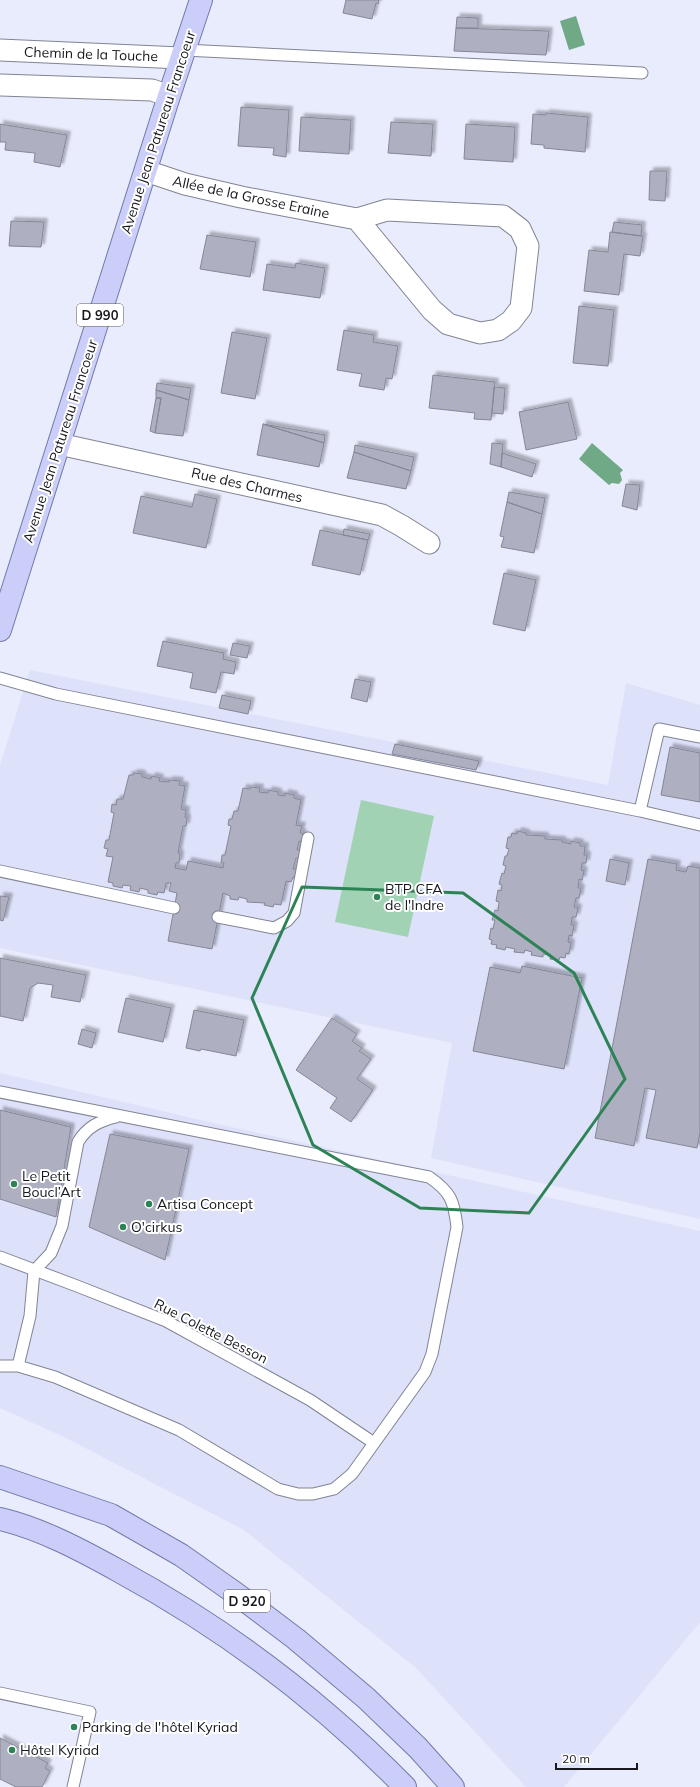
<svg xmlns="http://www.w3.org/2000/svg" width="700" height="1787" font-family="Mulish,sans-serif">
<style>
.built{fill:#dde1fa}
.green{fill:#a1d2b3}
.water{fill:#6fa985}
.building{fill:#aeb0c1;stroke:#858797;filter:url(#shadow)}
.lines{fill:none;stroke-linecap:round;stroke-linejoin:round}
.lane-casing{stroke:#818493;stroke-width:13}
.street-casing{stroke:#818493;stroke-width:23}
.primary-casing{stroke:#747aa8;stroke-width:24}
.lane{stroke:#fff;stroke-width:11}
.street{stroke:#fff;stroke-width:21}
.primary{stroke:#cacef8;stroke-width:22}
.marked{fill:none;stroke:#2d8356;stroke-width:3;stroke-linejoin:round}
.poi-dot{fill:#2d8356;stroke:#fff;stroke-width:1.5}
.labels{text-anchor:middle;stroke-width:4;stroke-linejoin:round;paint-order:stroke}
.shield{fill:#fff;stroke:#5d5d62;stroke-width:1}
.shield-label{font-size:13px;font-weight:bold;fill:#17181e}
.street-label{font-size:14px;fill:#17181e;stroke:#fff}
.poi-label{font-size:14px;fill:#17181e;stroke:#fff;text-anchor:start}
</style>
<defs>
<filter id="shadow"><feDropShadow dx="3.5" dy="-3.5" stdDeviation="1" flood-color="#0004"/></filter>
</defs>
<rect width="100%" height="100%" fill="#e9ecfd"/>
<path class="built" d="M30,670L608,785L626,683L700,705V1219L431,1158L452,1043L0,948V765Z
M0,1073L209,1122L700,1231V1622L564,1787H526L415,1667L244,1530L64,1437L0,1408Z"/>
<path class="green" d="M361,800L434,816L408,937L335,922Z"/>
<path class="water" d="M576,16L585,45L569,50L560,21Z
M592,443L623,470L620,473L622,480L619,484L612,483L609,485L579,459Z"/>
<path class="building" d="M346,0H379L378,4L376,3L372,19L343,13Z
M457,17L478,18V28H456Z
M456,28L549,31L546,55L454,51Z
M241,107L289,110L286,157L273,155L274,148L238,146Z
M546,113L588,117L585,152L544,148V145L531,144L533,114L546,115Z
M301,117L351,120L349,154L299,151Z
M391,122L433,124L431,156L388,153Z
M0,124L67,135L60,167L34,162L35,153L5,150L6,142H0Z
M466,124L515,127L513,162L464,159Z
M650,171H667L665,201L649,200Z
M11,221L44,222L41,247L9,246Z
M614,222L642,225L641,236L612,232Z
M610,232L643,236L640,256L624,254L619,295L584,291L589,250L608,252Z
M207,235L256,242L250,277L200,269Z
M296,263L325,268L320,298L263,290L267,264L295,268Z
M579,306L614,310L608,366L573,363Z
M344,330L374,335L373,342L398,346L392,379L386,378L384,390L359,386L362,374L337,370Z
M232,332L267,338L255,399L221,393Z
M433,375L495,382L491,420L474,419L475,413L429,408Z
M157,383L191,388L189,400L156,390Z
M494,387L505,388L503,414L492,413Z
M156,390L189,400L183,436L155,433L161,398H156Z
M156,398H161L155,433L150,431Z
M568,402L577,439L526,450L519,412Z
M263,424L325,435L324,443Z
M263,424L324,443L319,467L257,455Z
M492,443L503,444L501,467L490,464Z
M355,445L414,457L411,471L354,452Z
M354,452L411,471L406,489L347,478Z
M502,453L536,464L532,477L501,467Z
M626,484L640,485L637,510L622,506Z
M509,492L545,498L542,514L507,502Z
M195,494L217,499L206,548L133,533L141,496L192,507Z
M507,502L542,514L534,553L501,547L504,537L500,536Z
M344,529L370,534L368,540L343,535Z
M320,530L368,540L360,575L312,565Z
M504,573L536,580L525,631L493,624Z
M163,641L224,653L223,659L236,662L234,674L221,672L216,693L190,688L193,673L157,666Z
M233,643L250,646L247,658L230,655Z
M355,679L371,682L367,702L351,698Z
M222,695L251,701L248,714L219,708Z
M395,744L479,761L476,770L392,754Z
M670,747L700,753V802L661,795Z
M134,773L142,774V777L151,779L152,776L160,778L159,781L169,782V780L180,781L179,785L185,786L181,809L186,810L185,817L187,818L186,826H183L178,853L180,854L179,863H176L175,868L186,870L188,861L223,868L224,863H221L222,855H225L231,826L228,825L229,819H232L234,811H238L243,788L250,789L251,787L260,788L259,792L268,793L269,790L278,792V795L285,796V793L294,795V798L301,800L296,825L302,826L300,833H303L302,842L299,841L297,850H301L299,858H296L293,869H297L295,877H293L291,882L286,881L281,905L274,904L273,907L264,905L265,903L247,902V899L239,897L238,900L230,899V896L223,893L212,949L168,941L177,893L169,891L171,883H166L164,893L158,892L157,895L148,893V890L140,888L139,892L130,890L131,886L123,885L122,888L113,886V883L108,882L113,857L106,856L108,849L104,848L106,840H109L114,813L111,812L112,804L116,805L117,799H123L129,775H133Z
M518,831L526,833V835L545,836V839L562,840V842L571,844V841L580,843V846H585L584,855H587L586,863H582L581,870L584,871L582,880L579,879L578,888H581L579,898H576L574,907L578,908L576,917H572L571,925H574L572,936L569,935L568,942L571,943L569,954L566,953L565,958L560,957L559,960L550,959L551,955L543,954V957L531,955L532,952L525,950L524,953L514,952L515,949L506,947L505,950L496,948L497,945L491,944L492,940L489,939L491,928L493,929L495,920H492L495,910L498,911L499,902L496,901L498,890L501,891L502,885L499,884L502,873L504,874L506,866L503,865L505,856H507L509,849L506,848L508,837H511L512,833L517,834Z
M610,859L629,863L625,885L606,881Z
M648,859L677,864L676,870L686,872L688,866L700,868V1133L697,1148L646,1138L656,1090L645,1088L634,1146L595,1138Z
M0,896L9,897L3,921L0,920Z
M0,958L86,975L80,1002L51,997L53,985L38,983L30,988L23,1021L0,1016Z
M522,966L582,978L564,1069L473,1051L490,967L520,973Z
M126,998L171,1008L163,1042L118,1032Z
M194,1010L244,1020L236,1056L201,1049L200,1051L186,1048Z
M332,1018L357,1034L352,1041L362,1048L359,1051L371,1059L357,1079L373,1090L351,1122L330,1108L337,1098L296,1070Z
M82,1029L96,1033L92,1048L78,1044Z
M0,1110L71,1127L56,1217L0,1199Z
M110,1134L189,1149L165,1260L89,1227Z
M0,1738L48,1763L45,1768L50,1771L42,1787H16L0,1779Z"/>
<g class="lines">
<defs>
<path id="lane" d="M184,50L642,73
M0,678L56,694L640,811L700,825
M640,811L659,729L700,737
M0,871L174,908
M218,917L274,928L287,921L294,913L308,838
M0,1092L429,1177C451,1192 454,1201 457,1227L432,1354L425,1372L352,1474L334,1489L313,1494H298L278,1489L179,1430L55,1377L18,1366H0
M0,1257L77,1286L166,1321L310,1400L374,1443
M18,1366L30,1316L34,1271L51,1253L62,1226L78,1142C87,1127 99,1121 116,1117
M0,1693L90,1712L73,1787"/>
<path id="street" d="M0,50L181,58
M0,85L152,90L169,96
M146,171L185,184L241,197L357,219L387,210L503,216L520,229L528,246L521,308L511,321L498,330L480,333L448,324L432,310L357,219
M59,444L382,515L402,526L429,543"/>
<path id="primary" d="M0,630L169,96L201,0
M0,1477L111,1515L181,1555L235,1593L296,1639L366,1698L418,1748L453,1787
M0,1519C42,1529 81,1550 119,1571C224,1628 321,1701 405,1787"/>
</defs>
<use href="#lane" class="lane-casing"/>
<use href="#street" class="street-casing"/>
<use href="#primary" class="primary-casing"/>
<use href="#lane" class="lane"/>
<use href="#street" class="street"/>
<use href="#primary" class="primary"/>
</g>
<path class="marked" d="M302,887L463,893L574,973L625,1079L529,1213L420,1208L313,1145L252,998Z"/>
<g class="poi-dot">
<circle cx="377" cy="897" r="4"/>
<circle cx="14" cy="1184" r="4"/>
<circle cx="149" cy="1204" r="4"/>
<circle cx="123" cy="1227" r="4"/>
<circle cx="74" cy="1727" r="4"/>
<circle cx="12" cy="1750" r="4"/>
</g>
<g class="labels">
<g class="shield">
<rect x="77" y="304" width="46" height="22" rx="3"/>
<rect x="224" y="1590" width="46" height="22" rx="3"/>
</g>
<g class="shield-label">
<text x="100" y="320">D 990</text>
<text x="247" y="1606">D 920</text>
</g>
<g class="street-label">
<text transform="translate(91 54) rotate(2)" y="5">Chemin de la Touche</text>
<text transform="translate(158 132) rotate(-72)" y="5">Avenue Jean Patureau Francoeur</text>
<text transform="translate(251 197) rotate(12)" y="5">Allée de la Grosse Eraine</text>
<text transform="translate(60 441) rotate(-72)" y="5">Avenue Jean Patureau Francoeur</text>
<text transform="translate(247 485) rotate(13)" y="5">Rue des Charmes</text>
<text transform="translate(211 1331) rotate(27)" y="5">Rue Colette Besson</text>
</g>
<g class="poi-label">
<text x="385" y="894">BTP CFA<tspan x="385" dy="16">de l'Indre</tspan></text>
<text x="22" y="1181">Le Petit<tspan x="22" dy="16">Boucl’Art</tspan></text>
<text x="157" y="1209">Artisa Concept</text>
<text x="131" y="1232">O'cirkus</text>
<text x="82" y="1732">Parking de l'hôtel Kyriad</text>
<text x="20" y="1755">Hôtel Kyriad</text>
</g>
</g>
<path d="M556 1763v6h81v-6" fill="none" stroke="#17181e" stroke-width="2"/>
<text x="562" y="1763" font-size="12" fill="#17181e" stroke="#ffffff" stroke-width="3" paint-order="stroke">20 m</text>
</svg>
